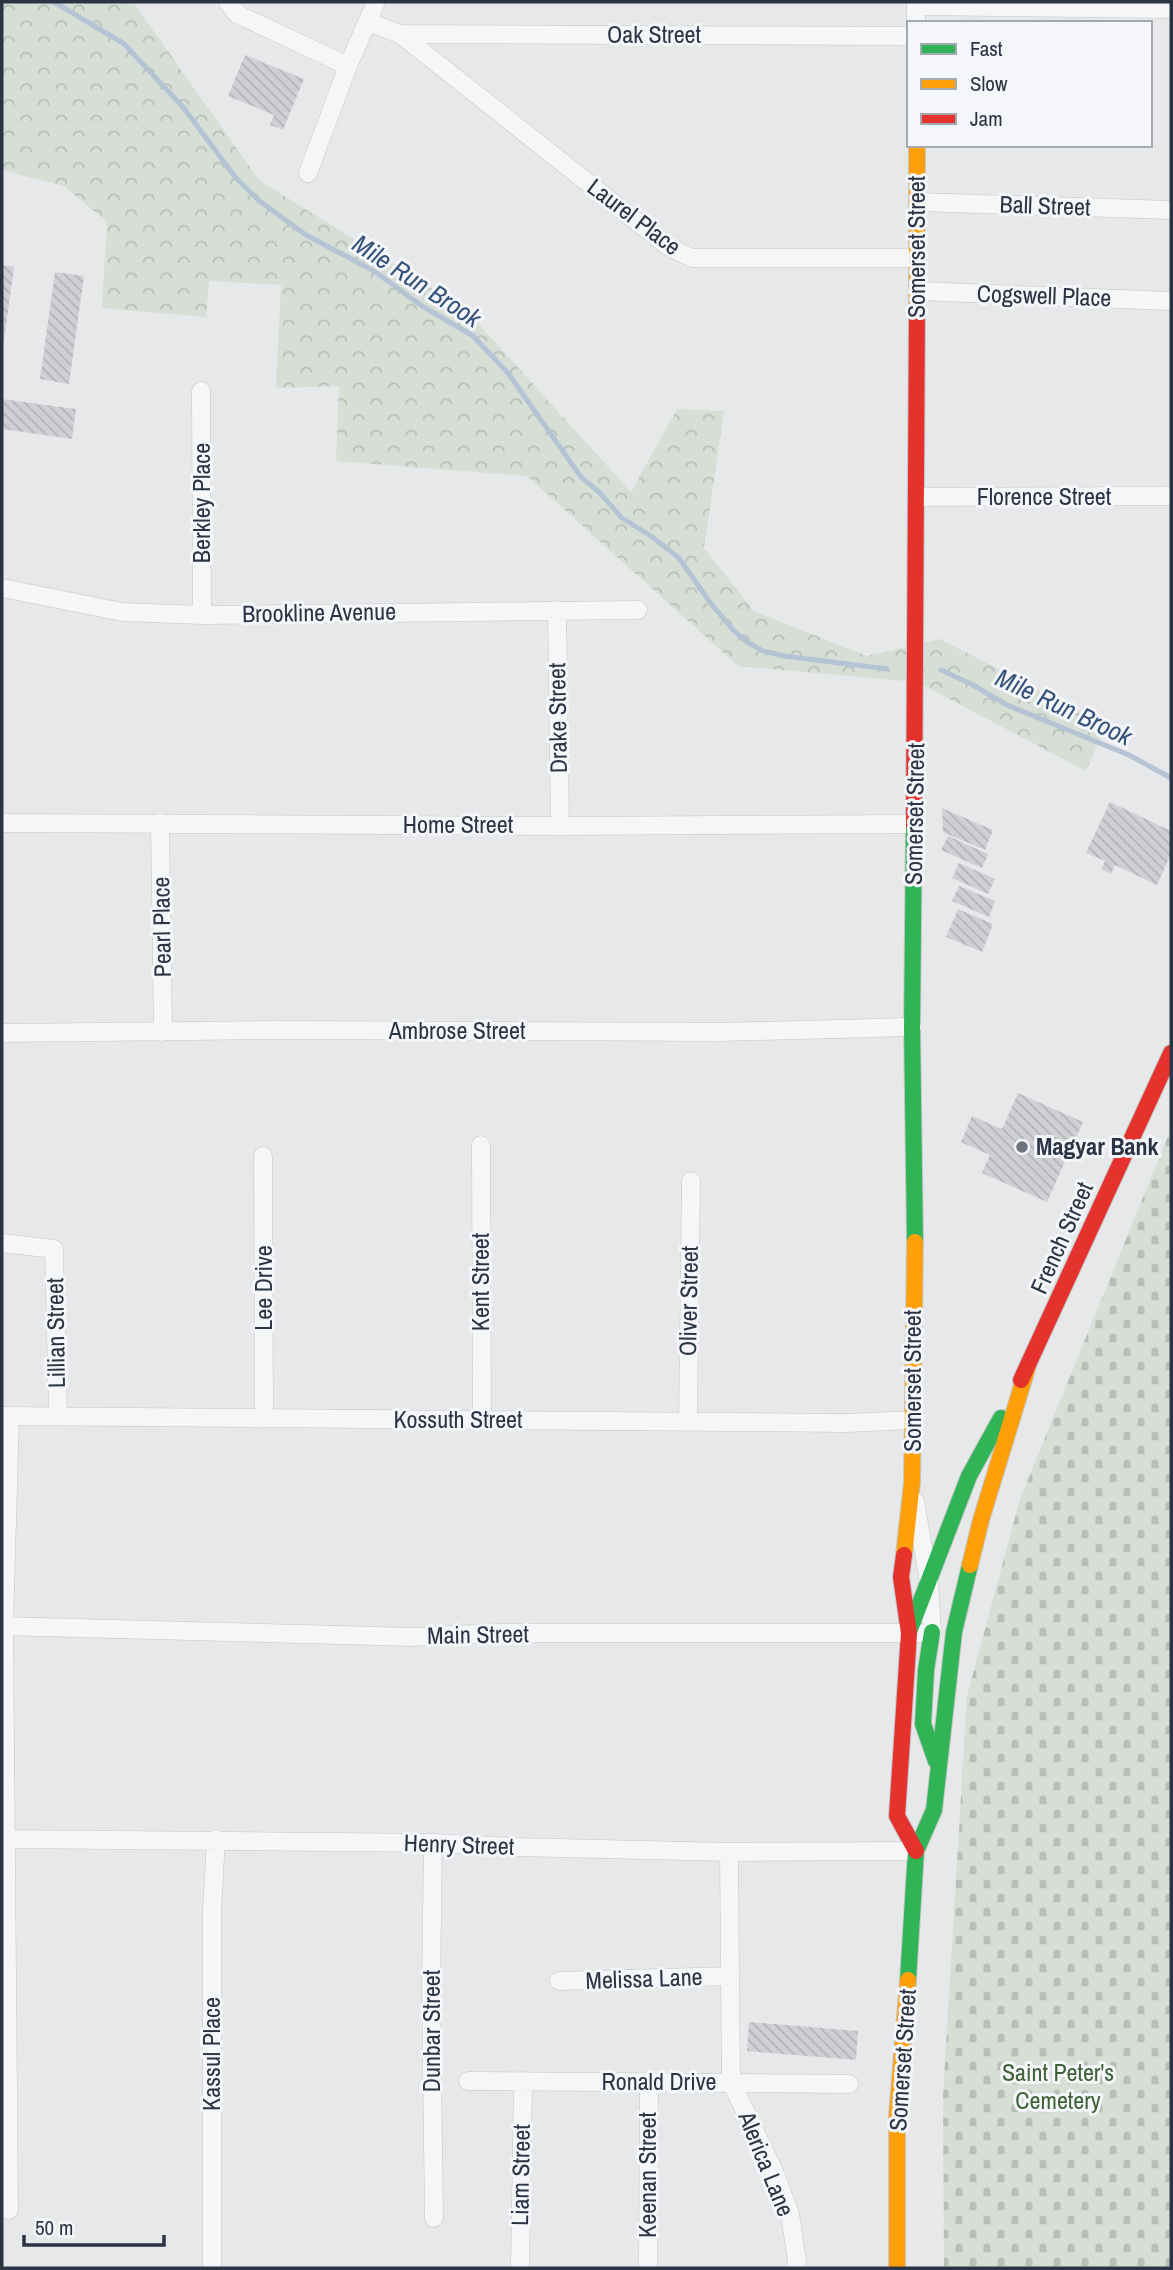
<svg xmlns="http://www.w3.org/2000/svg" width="1173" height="2270" font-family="'Archivo Narrow',sans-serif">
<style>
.forest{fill:url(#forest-crowns)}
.cemetery{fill:url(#cemetery-stones)}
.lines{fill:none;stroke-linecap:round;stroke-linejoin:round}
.stream{stroke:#b4c4d5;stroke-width:5}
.building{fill:url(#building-back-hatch)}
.street-casing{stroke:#c4c6c8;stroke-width:19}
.fast-casing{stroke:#c4c6c8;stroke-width:18}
.slow-casing{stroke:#c4c6c8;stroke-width:18}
.jam-casing{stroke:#c4c6c8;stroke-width:18}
.street{stroke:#f5f6f7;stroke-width:18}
.fast{stroke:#30b455;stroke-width:16}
.slow{stroke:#ff9f0a;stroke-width:16}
.jam{stroke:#e5322d;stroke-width:16}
.poi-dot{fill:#6c737f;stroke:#f4f6f9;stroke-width:2.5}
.labels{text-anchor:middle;stroke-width:6;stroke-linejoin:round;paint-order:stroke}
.street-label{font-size:24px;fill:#2b3445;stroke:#f4f6f9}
.poi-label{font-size:24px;font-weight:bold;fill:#2b3445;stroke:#f4f6f9;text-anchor:start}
.park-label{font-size:24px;fill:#3f6138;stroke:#f4f6f9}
.water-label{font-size:26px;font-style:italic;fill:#34527a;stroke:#f4f6f9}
</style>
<defs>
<pattern id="forest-crowns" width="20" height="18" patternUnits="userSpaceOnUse" patternTransform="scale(1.75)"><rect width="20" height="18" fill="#d6ded6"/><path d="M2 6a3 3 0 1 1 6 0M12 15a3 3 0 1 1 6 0" fill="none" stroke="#b8bfb9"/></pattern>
<pattern id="cemetery-stones" width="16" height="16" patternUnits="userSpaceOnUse" patternTransform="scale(1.75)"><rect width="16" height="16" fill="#d6ded6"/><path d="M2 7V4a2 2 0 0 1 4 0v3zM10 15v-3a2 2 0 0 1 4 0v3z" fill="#b8bfb9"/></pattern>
<pattern id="building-back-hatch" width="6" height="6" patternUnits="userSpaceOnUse" patternTransform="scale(1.75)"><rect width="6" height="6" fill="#ced0d3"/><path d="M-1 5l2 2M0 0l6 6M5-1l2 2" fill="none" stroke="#b1b3b6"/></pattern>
</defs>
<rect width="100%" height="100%" fill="#e6e8ea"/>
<path class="forest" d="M2,2H133L259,180L464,308L631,492L677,409L724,411L704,548L754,611L867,656L940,639L1106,725L1086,771L917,682L738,666L527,476L336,461L339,386L276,388L281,285L209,281L206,317L102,308L107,222L64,186L2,170Z"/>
<path class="cemetery" d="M1171,1129V2268H944L943,2096L967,1696L1020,1499Z"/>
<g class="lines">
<path class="stream" d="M54,2L123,43L183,107L236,178L258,200L306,235L374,271L422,306L473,336L508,373L581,477L599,492L622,518L651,536L679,558L709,601L733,630L747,642L763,651L784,656L887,669
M941,670L971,684L1007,705L1129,755L1171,778"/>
</g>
<path class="building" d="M245,55L304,79L283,130L270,125L274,115L228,96Z
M2,265L14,267L3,347H2Z
M55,272L84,276L69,384L40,379Z
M2,399L76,409L72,439L2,429Z
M1110,802L1171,831V854L1157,885L1115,865L1111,874L1101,869L1105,861L1086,853Z
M942,808L993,830L985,850L943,832Z
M948,836L988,854L982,868L941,850Z
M959,863L995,879L988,894L952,878Z
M959,886L995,901L989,917L952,901Z
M958,909L993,924L982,952L946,937Z
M1018,1093L1083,1122L1047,1202L982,1173L990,1155L961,1142L972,1116L1002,1129Z
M749,2022L858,2031L856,2060L747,2051Z"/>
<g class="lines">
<defs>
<path id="street" d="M228,2L237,14L348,66
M916,6L1171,9
M368,22L400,34L669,247L692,258H917
M916,23V2
M400,34L909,36
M308,173L348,66L376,2
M918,202L1171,210
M917,291L1171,301
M201,391L202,615
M917,497L1171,496
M2,588L122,612L202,615L638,610
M557,610L560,826
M2,823L560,826L914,824
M160,823L163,1032
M2,1033L272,1030L719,1032L912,1027
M481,1145L482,1420
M263,1156L264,1419
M2,1243L54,1249L58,1416
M2,1416L847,1423L914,1420
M688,1421L691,1181
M915,1501L929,1582L932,1632
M2,1626L413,1637L493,1633H919
M2,1839L433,1843L516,1847L729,1852L916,1851
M433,1843L431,1987L434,2218
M730,1976L731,2082L773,2169L790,2214L797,2261L796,2268
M559,1981L730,1976L729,1852
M468,2081L849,2084
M9,2210L4,1626L10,1416
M212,2268V1911L216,1839
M520,2268L523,2081
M648,2268L649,2082"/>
<path id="fast" d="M914,825L912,1027L915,1242
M909,1632L969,1476L1001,1418
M932,1632L926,1670L923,1724L936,1761
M908,1980L916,1851L934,1810L954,1632L970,1565"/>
<path id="slow" d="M917,145V306
M904,1555L912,1482L915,1242
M970,1565L981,1520L1028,1366
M897,2268V2116L908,1980"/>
<path id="jam" d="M914,825L917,306
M1021,1380L1171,1053
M904,1555L901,1577L909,1633L897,1816L916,1851"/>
</defs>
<use href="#street" class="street-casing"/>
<use href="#fast" class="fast-casing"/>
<use href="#slow" class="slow-casing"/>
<use href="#jam" class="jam-casing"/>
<use href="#street" class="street"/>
<use href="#fast" class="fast"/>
<use href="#slow" class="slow"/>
<use href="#jam" class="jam"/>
</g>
<circle class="poi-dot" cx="1022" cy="1147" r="7"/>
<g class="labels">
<g class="street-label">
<text x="654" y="43">Oak Street</text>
<text transform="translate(1045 206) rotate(2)" y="8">Ball Street</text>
<text transform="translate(634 217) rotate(37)" y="8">Laurel Place</text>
<text transform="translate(917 247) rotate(-90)" y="8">Somerset Street</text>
<text transform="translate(1044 296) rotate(2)" y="8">Cogswell Place</text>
<text x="1044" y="505">Florence Street</text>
<text transform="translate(202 503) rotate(-90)" y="8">Berkley Place</text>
<text transform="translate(319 613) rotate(-1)" y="8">Brookline Avenue</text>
<text transform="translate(558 718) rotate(-91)" y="8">Drake Street</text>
<text transform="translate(915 814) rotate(-89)" y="8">Somerset Street</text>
<text x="458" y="833">Home Street</text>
<text transform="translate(162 927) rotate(-91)" y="8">Pearl Place</text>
<text x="457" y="1039">Ambrose Street</text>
<text transform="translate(1062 1238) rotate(-66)" y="8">French Street</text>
<text transform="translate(481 1282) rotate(-90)" y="8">Kent Street</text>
<text transform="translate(264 1288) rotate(-90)" y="8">Lee Drive</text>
<text transform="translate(689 1301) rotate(-89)" y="8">Oliver Street</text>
<text transform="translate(56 1333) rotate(-91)" y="8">Lillian Street</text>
<text transform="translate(913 1381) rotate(-90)" y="8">Somerset Street</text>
<text x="458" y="1428">Kossuth Street</text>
<text transform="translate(478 1635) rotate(-1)" y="8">Main Street</text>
<text transform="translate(459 1845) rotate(2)" y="8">Henry Street</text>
<text transform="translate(644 1979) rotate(-2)" y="8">Melissa Lane</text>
<text transform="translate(432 2031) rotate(-90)" y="8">Dunbar Street</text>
<text transform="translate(212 2054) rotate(-90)" y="8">Kassul Place</text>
<text transform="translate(903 2060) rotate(-86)" y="8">Somerset Street</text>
<text x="659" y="2090">Ronald Drive</text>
<text transform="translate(766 2164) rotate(68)" y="8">Alerica Lane</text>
<text transform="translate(521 2175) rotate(-89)" y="8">Liam Street</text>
<text transform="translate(648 2175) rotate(-90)" y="8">Keenan Street</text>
</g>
<g class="poi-label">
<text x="1036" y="1155">Magyar Bank</text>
</g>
<g class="park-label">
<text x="1058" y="2081">Saint Peter's<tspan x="1058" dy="28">Cemetery</tspan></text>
</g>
<g class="water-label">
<text transform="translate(417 281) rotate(33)" y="9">Mile Run Brook</text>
<text transform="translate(1064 707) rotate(25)" y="9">Mile Run Brook</text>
</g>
</g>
<rect width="1173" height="2270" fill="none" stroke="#2b3445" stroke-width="7"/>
<rect x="907" y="21" width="245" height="126" fill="#f4f6f9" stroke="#a4a8b1" stroke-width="2"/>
<rect x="921" y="44" width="35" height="10" fill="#30b455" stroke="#a4a8b1" stroke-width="2"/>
<text x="970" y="56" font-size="21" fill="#2b3445">Fast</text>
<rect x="921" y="79" width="35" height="10" fill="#ff9f0a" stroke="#a4a8b1" stroke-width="2"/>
<text x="970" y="91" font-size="21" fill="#2b3445">Slow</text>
<rect x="921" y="114" width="35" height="10" fill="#e5322d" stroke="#a4a8b1" stroke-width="2"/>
<text x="970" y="126" font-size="21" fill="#2b3445">Jam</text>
<path d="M24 2235v10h140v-10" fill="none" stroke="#2b3445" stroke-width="3.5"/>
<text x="35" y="2235" font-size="21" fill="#2b3445" stroke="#f4f6f9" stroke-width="5" paint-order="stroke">50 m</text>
</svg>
